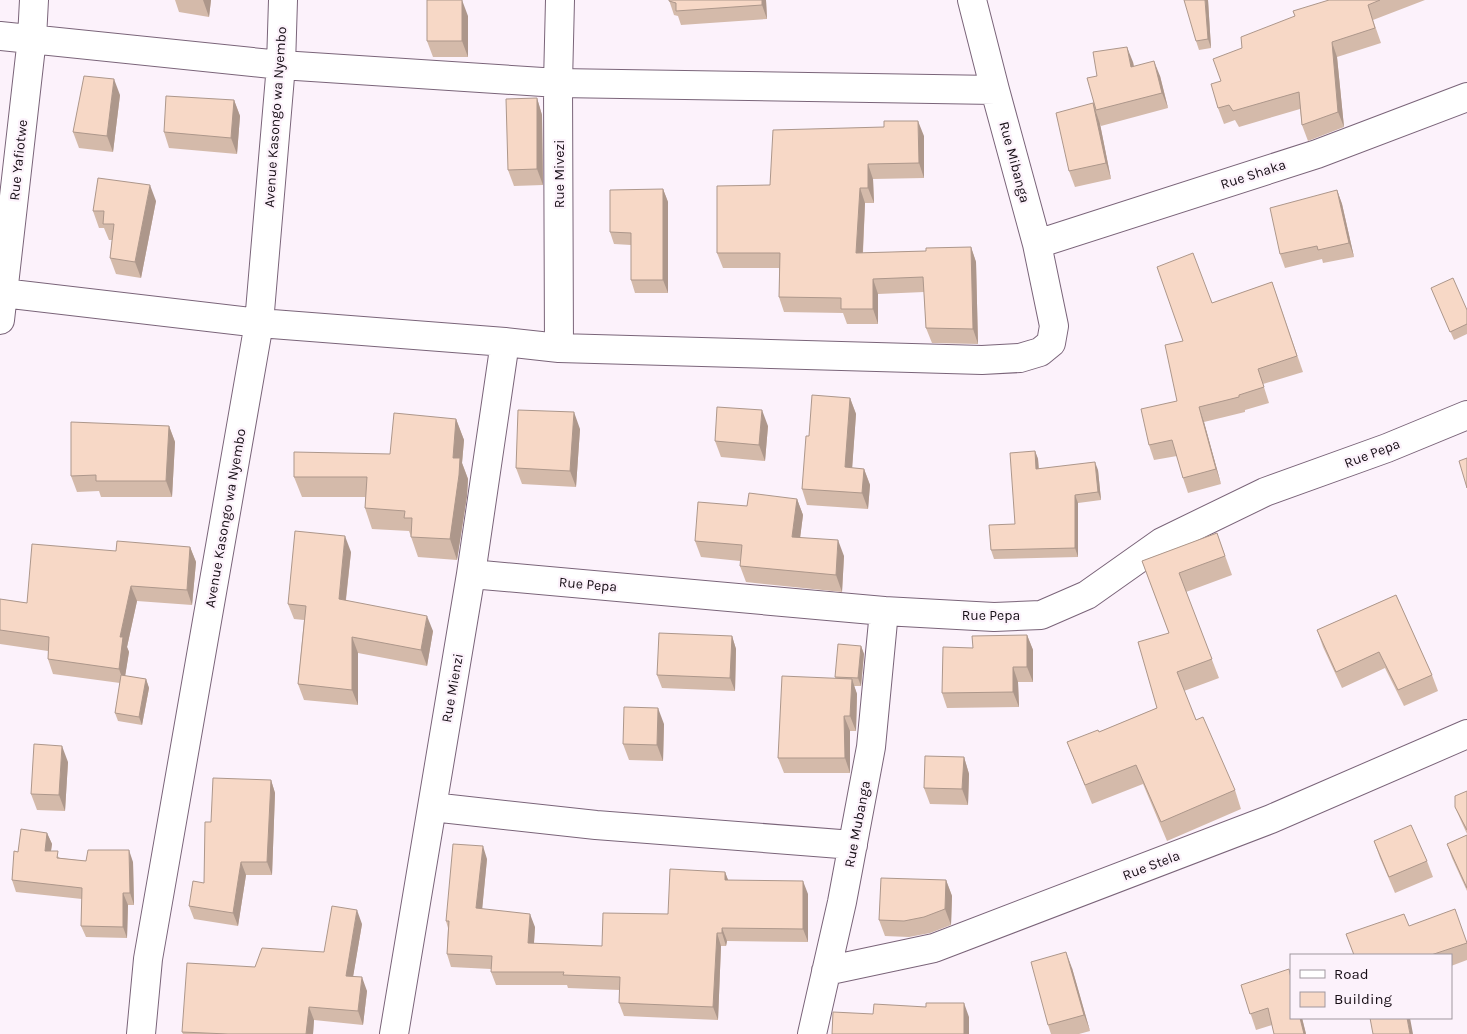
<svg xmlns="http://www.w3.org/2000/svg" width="1467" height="1034" font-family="Karla,sans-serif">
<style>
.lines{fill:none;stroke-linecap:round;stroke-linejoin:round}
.minor-casing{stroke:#7a6479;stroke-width:30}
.minor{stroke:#fff;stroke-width:28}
.wall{fill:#d4baaa}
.shaded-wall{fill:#ad978b}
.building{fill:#f7d8c6;stroke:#ad978b}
.labels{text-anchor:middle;stroke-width:4.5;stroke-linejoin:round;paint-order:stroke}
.street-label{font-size:14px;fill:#170e16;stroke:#fcf2fb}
</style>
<rect width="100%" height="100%" fill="#fcf2fb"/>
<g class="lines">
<defs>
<path id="minor" d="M0,36L281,65L558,83L995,90
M1037,244L1317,154L1467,97
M3,293L259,323L505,342L559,348L982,360L1020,358L1040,352L1051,343L1054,326L1037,244L995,90L972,0
M0,320L32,38L34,0
M559,348L558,83L560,0
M471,574L884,611L994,617L1041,615L1087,595L1162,542L1265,492L1387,448L1467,415
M432,807L596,825L853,845
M826,971L934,948L1271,819L1467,734
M141,1034L148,959L259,323L281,65L283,0
M394,1034L471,574L505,342
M812,1034L842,902L871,747L884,611"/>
</defs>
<use href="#minor" class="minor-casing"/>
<use href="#minor" class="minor"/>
</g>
<path class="wall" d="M175,0H211L209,17L179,12Z
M669,0H766L767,19L681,25L678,16L674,15Z
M1208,0L1211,48L1199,50L1196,41Z
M1329,0H1425L1373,20L1381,43L1337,57L1344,127L1308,141L1302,125L1300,109L1239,127L1235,120L1224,124L1218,108L1221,81L1242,48L1295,16Z
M468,16V57H433L427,41Z
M1133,62L1134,66L1160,76L1168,108L1101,126L1100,124L1111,179L1075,187L1069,171L1093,103L1097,76Z
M120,95L113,152L79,148L73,132Z
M537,98L542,115L543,185L514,186L508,170Z
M234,100L240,116L237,154L169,148L164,132Z
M924,136V178L873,179L874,203H865L863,253L926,251L971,247L976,262L978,344L932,343L926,328L924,292L878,294V324H847L843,313L784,312L779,297V268H723L717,253L770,185Z
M663,189L668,202V293H635L631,280V245L614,244L610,232Z
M1337,190L1342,204L1354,257L1323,263L1322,259L1285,268L1280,254Z
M156,201L141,278L116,274L110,258L112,240H109L104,228H99L93,211Z
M1272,282L1303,372L1263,384L1269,403L1245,410V412L1204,422L1221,484L1188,493L1183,478L1177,456L1154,460L1149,445L1177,401L1183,341L1212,303Z
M1431,288L1467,310V334L1454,340Z
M850,398L856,414L852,468L864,469L870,485L868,509L807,505L802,489L809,436Z
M456,419L464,440L462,463L468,479L467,496L457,560L418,557L409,531L372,529L365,508V497H302L294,477L390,454Z
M169,426L175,442L172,497H101L99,491L77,492L71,476Z
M768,426L765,461L721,457L715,441Z
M580,429L576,487L522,484L516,468Z
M1035,451L1038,459L1039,469L1098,470L1101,500L1078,503V557L994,559L991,550L1015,524Z
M797,499L803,515L800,538L844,556L842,592L746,582L740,566V561L701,557L695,541L747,506Z
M1217,533L1232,575L1186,592L1219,678L1184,691L1196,720L1235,790L1241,809L1167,841L1143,784L1092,804L1067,742L1099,732L1157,708L1169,633L1142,561Z
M190,547L196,562L192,605L137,601L127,647L129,652L125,676L146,679L149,688L142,725L118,721L115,713L120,683L53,674L48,659V651L0,644V599L27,603L116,551Z
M351,552L346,600L433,631L427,666L358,653V705L304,700L298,684L304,620L294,619L288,604Z
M1396,595L1432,675L1438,691L1404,706L1385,668L1342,688L1323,647L1317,630Z
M1027,635L1033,650V682H1018L1019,707L947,708L942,693L973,648Z
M732,636L736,649L735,691L662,688L657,675Z
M861,646L864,654L861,686H854L857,694L856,731H850V773H784L778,758L836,679L835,677Z
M664,724L663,761L629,760L623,744Z
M964,757L969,774L968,805L930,804L924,788Z
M68,762L65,811L37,810L31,794Z
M271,780L275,793L272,875H246L238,926L194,919L189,906L204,883L211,822Z
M1467,791V834L1461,821L1455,807Z
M47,833L52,844L51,851L60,858L86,861L133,862L134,905H128L127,938L86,937L81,926L82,899L16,892L12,880L18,852Z
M1467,835V891L1452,858L1447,844Z
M1374,841L1427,861L1433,877L1395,893L1380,858Z
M487,859L482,909L535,927L534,943L602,946L668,914L725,872L728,880L808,894V942L727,941L726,946H721L718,1020L624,1016L619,1003L620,990L568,988L567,985H496L491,972V969L451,967L447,954L448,928L446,921Z
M946,880L952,896L951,925L930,933L909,937L885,936L879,920Z
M362,924L353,976L367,991L363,1025L314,1020L313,1034H183L182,1032L255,967L324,952Z
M1409,926L1467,942V960L1451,966V955H1354Z
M1072,968L1090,1031L1079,1034H1051L1048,1025Z
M1241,985L1291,1018H1302L1306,1034L1272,1025L1256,1030Z"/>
<path class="shaded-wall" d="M203,0H211L209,17Z
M462,0L468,16V57L462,41Z
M762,0H766L767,19L762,5Z
M1205,0H1208L1211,48L1208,39Z
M1332,42L1337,57L1344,127L1338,112Z
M1127,47L1133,62L1136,82L1131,67Z
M1154,61L1160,76L1168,108L1162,93Z
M114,79L120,95L113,152L107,136Z
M537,98L542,115L543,185L537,169Z
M234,100L240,116L237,154L231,138Z
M1093,103L1100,124L1111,179L1106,163Z
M918,121L924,136V178L919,163Z
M868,164L873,179L874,203L868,188Z
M150,185L156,201L141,278L135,262Z
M860,188L865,203L862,268L856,253Z
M663,189L668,202V293L663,280Z
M1337,190L1342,204L1354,257L1349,243Z
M971,247L976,262L978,344L973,329Z
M873,279L878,294V324L873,309Z
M850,398L856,414L851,484L845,467Z
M1199,407L1204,422L1221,484L1216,469Z
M762,410L768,426L765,461L759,445Z
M574,412L580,429L576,487L570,471Z
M456,419L464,440L462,463L468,479L467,496L457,560L450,539L453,458Z
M169,426L175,442L172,497L166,481Z
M1035,451L1038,459L1039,477L1036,469Z
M1095,462L1098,470L1101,500L1098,492Z
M864,469L870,485L868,509L862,493Z
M1075,495L1078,503V557L1075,548Z
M797,499L803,515L798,554L792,537Z
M345,536L351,552L344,615L339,599Z
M838,540L844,556L842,592L836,575Z
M190,547L196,562L192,605L187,590Z
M131,586L137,601L127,647L129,652L124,683L119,669L120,637Z
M427,616L433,631L427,666L421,650Z
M1027,635L1033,650V682L1027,667Z
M732,636L736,649L735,691L730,678Z
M352,637L358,653V705L352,690Z
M861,646L864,654L861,686L858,678Z
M1013,667L1018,682L1019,707L1013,692Z
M146,679L149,688L142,725L139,717Z
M852,679L857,694L856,731L850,716Z
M658,708L664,724L663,761L657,745Z
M844,716L850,731V773L845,758Z
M62,746L68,762L65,811L59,795Z
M964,757L969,774L968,805L962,789Z
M271,780L275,793L272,875L267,862Z
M47,833L52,844L49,863L45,851Z
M483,846L487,859L481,921L476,908Z
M129,850L133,862L134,905L130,893Z
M241,862L246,875L238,926L233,913Z
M725,872L730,885L725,880Z
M946,880L952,896L951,925L945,909Z
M803,881L808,894V942L803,929Z
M123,893L128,905L127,938L123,927Z
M357,910L362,924L351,989L346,976Z
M530,914L535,927L533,956L528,943Z
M722,928L727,941L726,946L722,933Z
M717,933L721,946L718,1020L713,1007Z
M1066,952L1072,968L1090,1031L1084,1015Z
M362,977L367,991L363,1025L358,1011Z
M964,1003L969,1017V1034H964Z
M309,1007L314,1020L313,1034H306Z
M1300,1018H1302L1306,1034H1304Z
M1407,1018H1410L1413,1034H1410Z"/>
<path class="building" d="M427,0H462V41H427Z
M669,0H762V5L676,11V3L669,1Z
M1184,0H1205L1208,39L1196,41Z
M1329,0H1380L1368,5L1375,28L1332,42L1338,112L1302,125L1299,92L1233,111L1229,105L1218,108L1211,84L1221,81L1213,59L1242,48L1241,37L1295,16L1293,11Z
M1127,47L1131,67L1154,61L1162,93L1096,110L1087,78L1097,76L1093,52Z
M84,76L114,79L107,136L73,132Z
M166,96L234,100L231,138L164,132Z
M537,98V169L508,170L506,99Z
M1093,103L1106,163L1069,171L1056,113Z
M884,121H918L919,163L868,164V188H860L856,253L926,251V248L971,247L973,329L926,328L923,277L873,279V309H841V298L779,297L780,253H717V186L770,185L773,130L884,127Z
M98,178L150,185L135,262L110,258L114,224H103L104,211H93Z
M663,189V280H631V233L610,232V190Z
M1337,190L1349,243L1318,250L1317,246L1280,254L1270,208Z
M1193,253L1212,303L1272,282L1297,356L1258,369L1264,387L1239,395V397L1199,407L1216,469L1183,478L1172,440L1149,445L1141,409L1177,401L1165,345L1183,341L1157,267Z
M1453,278L1467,310V324L1450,332L1431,288Z
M812,395L850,398L845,467L864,469L862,493L802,489L806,436H809Z
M717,407L762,410L759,445L715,441Z
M518,410L574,412L570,471L516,468Z
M394,413L456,419L453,458H460L459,475L450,539L411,537L412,518H404L405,511L365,508L367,477H294V452L390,454Z
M71,422L169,426L166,481H96V475L71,476Z
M1035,451L1036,469L1095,462L1098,492L1075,495V548L991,550L989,525L1015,524L1010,453Z
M1467,458V488L1459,461Z
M749,493L797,499L792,537L838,540L836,575L740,566L742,545L695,541L698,502L747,506Z
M295,531L345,536L339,599L427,616L421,650L352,637V690L298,684L306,606L288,604Z
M1217,533L1225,556L1179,573L1212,659L1177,672L1196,720L1203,717L1235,790L1161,822L1136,765L1085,785L1067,742L1098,730L1099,732L1157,708L1138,642L1169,633L1142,561Z
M117,541L190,547L187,590L131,586L120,637H123L119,669L48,659L49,637L0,630V599L27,603L32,544L116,551Z
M1396,595L1432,675L1398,690L1379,652L1336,672L1317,630Z
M659,633L732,636L730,678L657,675Z
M1027,635V667H1013V692L942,693L943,647L973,648L972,636Z
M838,644L861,646L858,678L835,677Z
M121,675L146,679L139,717L115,713Z
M782,676L852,679L850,716H844L845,758H778Z
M624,707L658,708L657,745L623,744Z
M34,744L62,746L59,795L31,794Z
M925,756L964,757L962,789L924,788Z
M213,778L271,780L267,862H241L233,913L189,906L193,881L204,883L205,822H211Z
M1467,791V830L1455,807V796Z
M1411,825L1427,861L1389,877L1374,841Z
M21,829L47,833L45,851H58L57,858L86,861L88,850H129L130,893H123V927L81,926L82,888L12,880L14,851L18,852Z
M1467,835V888L1447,844Z
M453,844L483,846L476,908L530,914L528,943L602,946L603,913L668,914L670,869L725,872V880L803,881V929L722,928V933H717L713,1007L619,1003L620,977L563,975L564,972H491L492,956L447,954L449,921H446Z
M881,878L946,880L945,909L924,917L904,921L879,920Z
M332,906L357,910L346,976L362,977L358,1011L309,1007L306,1034H228L182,1032L187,963L255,967L262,948L324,952Z
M1455,909L1467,943L1431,955H1354L1346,934L1404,914L1409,926Z
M1066,952L1084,1015L1048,1025L1031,962Z
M1289,969L1291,978V1018H1300L1304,1034H1274L1268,1008L1250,1014L1241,985Z
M926,1003H964V1034H832L833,1012L873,1014L874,1004L926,1007Z
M1370,1018H1407L1410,1034H1373Z"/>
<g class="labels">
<g class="street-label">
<text transform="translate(275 117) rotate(-86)" y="5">Avenue Kasongo wa Nyembo</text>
<text transform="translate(18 160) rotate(-84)" y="5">Rue Yafiotwe</text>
<text transform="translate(1015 162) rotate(75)" y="5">Rue Mibanga</text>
<text transform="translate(559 174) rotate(-90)" y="5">Rue Mivezi</text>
<text transform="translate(1253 174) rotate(-18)" y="5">Rue Shaka</text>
<text transform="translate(1372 453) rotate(-21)" y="5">Rue Pepa</text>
<text transform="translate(225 518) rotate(-80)" y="5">Avenue Kasongo wa Nyembo</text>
<text transform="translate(588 584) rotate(5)" y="5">Rue Pepa</text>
<text x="991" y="620">Rue Pepa</text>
<text transform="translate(452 688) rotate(-80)" y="5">Rue Mienzi</text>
<text transform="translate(857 824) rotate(-79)" y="5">Rue Mubanga</text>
<text transform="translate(1151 865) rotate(-21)" y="5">Rue Stela</text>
</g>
</g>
<rect x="1290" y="954" width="162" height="65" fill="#fcf2fb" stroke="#a0979f"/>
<rect x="1300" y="970" width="25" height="8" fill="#ffffff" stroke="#a0979f"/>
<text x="1334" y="979" font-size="15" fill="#170e16">Road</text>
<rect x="1300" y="992" width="25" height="15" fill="#f7d8c6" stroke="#a0979f"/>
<text x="1334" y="1004" font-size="15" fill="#170e16">Building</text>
</svg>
